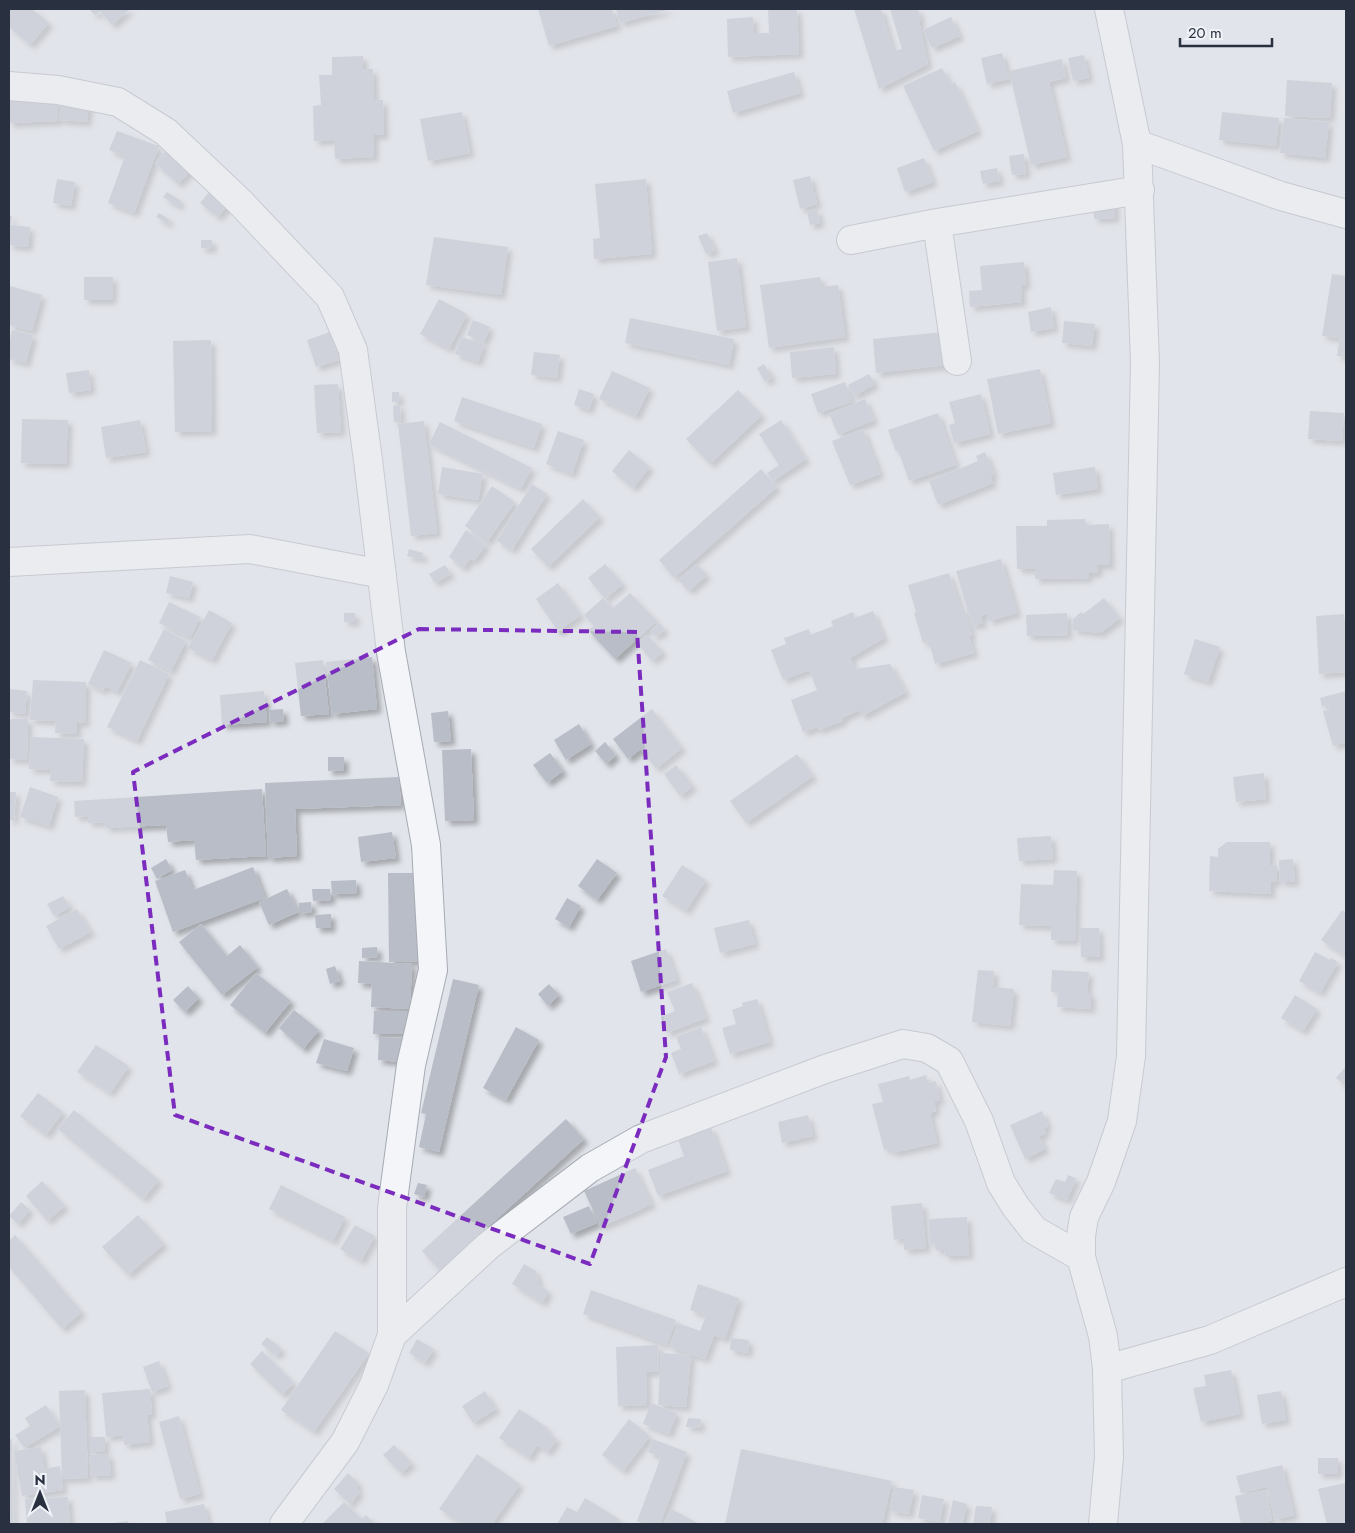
<svg xmlns="http://www.w3.org/2000/svg" width="1355" height="1533" font-family="Jost,sans-serif">
<style>
.building{fill:#b8bdc7;filter:url(#shadow)}
.lines{fill:none;stroke-linecap:round;stroke-linejoin:round}
.minor-casing{stroke:#a6abb4;stroke-width:30}
.minor{stroke:#f4f5f8;stroke-width:28}
.marked{fill:none;stroke:#7b2cbf;stroke-width:4;stroke-dasharray:10 6;stroke-linejoin:round}
</style>
<defs>
<filter id="shadow"><feDropShadow dx="4.5" dy="4.5" stdDeviation="2.5" flood-color="#0004"/></filter>
</defs>
<rect width="100%" height="100%" fill="#e1e4ea"/>
<path class="building" d="M9,9H32L49,23L30,45L9,27Z
M89,9H130L112,25L100,11L95,15Z
M538,9H612L617,26L549,46Z
M616,9H671L620,23Z
M768,9H797L799,54L728,57L727,19L753,17L754,33H769Z
M854,9H881L893,51L902,49L890,9H918L921,21H919L928,64L879,89Z
M951,17L960,36L932,48L923,30Z
M1002,53L1009,79L987,84L981,58Z
M1084,55L1089,78L1073,81L1068,58Z
M363,56V69H373L374,100H383L384,135H374V157L335,159L334,140L314,141L313,106L321,105L319,75H332V57Z
M1062,59L1066,78L1049,82L1067,157L1031,165L1009,71Z
M942,68L951,85L955,82L978,131L934,151L903,86Z
M794,72L800,93L733,113L727,91Z
M1287,80L1332,83L1330,118L1285,116Z
M58,99V121L9,123V101Z
M61,101L89,103L87,122L59,120Z
M462,112L470,153L428,161L420,119Z
M1222,112L1279,118L1276,146L1219,140Z
M1284,118L1329,122L1325,158L1280,153Z
M117,131L159,146L134,213L108,203L125,156L109,150Z
M170,146L193,168L178,184L155,163Z
M1024,154L1026,174L1012,175L1009,156Z
M924,158L933,182L905,192L897,168Z
M997,168L1000,181L983,184L980,171Z
M810,176L817,204L800,209L793,180Z
M57,179L75,182L71,206L53,203Z
M646,179L652,254L594,259L593,239L600,238L595,184Z
M214,186L232,200L218,217L200,203Z
M167,192L181,201L178,206L163,197Z
M1114,199L1115,218L1094,219L1093,200Z
M817,209L820,223L810,225L807,212Z
M159,213L170,220L168,224L156,217Z
M9,216H12L11,225L30,227L28,247L9,245Z
M707,233L715,250L706,254L698,236Z
M434,237L508,247L501,295L426,285Z
M201,240H212V249L201,248Z
M737,258L746,327L717,331L708,262Z
M1024,262L1026,285H1021L1022,302L970,307L969,291L982,290L980,266Z
M1332,274L1346,276V357L1337,356L1340,338L1322,336Z
M84,277H113L112,300H84Z
M820,277L822,287L838,285L845,337L769,348L760,285Z
M10,286L42,295L32,331L9,325Z
M439,299L467,314L449,349L420,334Z
M1051,307L1054,328L1031,332L1028,312Z
M630,318L734,339L729,365L625,343Z
M473,320L490,327L484,342L467,335Z
M1064,321L1095,324L1092,346L1062,343Z
M12,330L33,335L26,363L9,359V345Z
M330,332L339,360L316,367L307,340Z
M943,332L947,365L876,373L873,339Z
M461,337L484,344L478,362L455,354Z
M211,340L212,431L175,432L173,341Z
M834,347L836,374L792,378L790,352Z
M534,352L560,355L557,378L531,375Z
M764,364L772,377L765,382L757,368Z
M1040,369L1051,423L998,434L987,379Z
M89,370L91,390L69,393L66,373Z
M612,371L650,388L636,416L599,399Z
M869,374L875,384L854,396L848,385Z
M845,382L852,402L818,413L811,394Z
M338,384L341,432L317,433L314,385Z
M579,389L594,394L589,410L574,405Z
M738,390L762,415L710,464L686,439Z
M392,392H399V402H392Z
M981,394L990,434L954,443L949,425L955,423L949,402Z
M462,397L542,424L534,448L454,421Z
M865,399L874,420L838,435L829,414Z
M400,405L401,422H394L393,406Z
M1310,411L1344,413L1342,441L1308,439Z
M938,413L956,465L909,481L898,450L896,452L888,430Z
M22,419L68,420L66,464L21,463Z
M140,420L146,452L106,458L101,427Z
M781,420L806,459L773,481L767,473L779,465L759,434Z
M424,421L437,533L411,536L398,424Z
M440,422L532,468L521,489L429,444Z
M863,429L880,474L850,485L832,441Z
M558,431L584,440L572,474L546,464Z
M629,450L650,467L633,488L612,471Z
M985,452L994,474L990,476L993,483L938,505L929,481L978,461L976,456Z
M442,467L483,474L478,500L438,494Z
M1095,467L1098,489L1056,495L1053,473Z
M761,469L777,487L674,578L659,560Z
M532,484L547,494L512,550L497,541Z
M492,486L515,502L487,542L465,526Z
M583,499L600,517L548,567L531,549Z
M1085,519L1086,525L1109,524L1110,565H1098V573H1088L1089,578L1035,579V569H1017L1016,526H1047V520Z
M466,530L486,545L474,561L471,558L463,568L449,557Z
M409,549L423,553L422,559L407,556Z
M1001,559L1017,613L989,621L987,614L981,616L983,623L972,626L956,571Z
M605,564L623,584L605,599L588,578Z
M697,564L707,575L689,591L678,580Z
M445,565L451,574L435,583L429,574Z
M949,573L961,609L964,608L972,635L969,636L974,653L935,664L929,642L923,643L914,613L916,612L908,585Z
M170,576L193,582L189,598L166,593Z
M558,583L581,615L558,631L536,599Z
M630,593L657,621L615,659L588,630L594,626L584,615L603,598L613,608Z
M1104,598L1120,618L1100,633L1073,630V619L1081,612L1083,614Z
M169,602L200,617L190,638L159,623Z
M209,610L232,623L212,660L188,648Z
M873,611L884,638L850,658L855,669L890,664L906,692L862,716L859,710L842,718L843,721L819,730L818,727L803,732L791,700L817,690L809,670L783,680L771,650L786,644L784,638L809,629L810,635L833,626L831,621L853,612L855,618Z
M344,613H355V622H344Z
M1067,613L1068,635L1027,636L1026,615Z
M1344,614L1346,672L1319,674L1316,616Z
M659,623L665,629L656,637L650,631Z
M164,629L186,641L171,671L148,660Z
M647,635L663,652L652,661L637,643Z
M1195,639L1220,647L1208,682L1184,674Z
M104,650L132,663L117,692L105,686L103,691L88,684Z
M372,657L377,709L332,714L326,662Z
M140,660L169,674L137,741L107,727Z
M323,660L329,714L301,716L295,663Z
M33,680L86,682L85,723L77,722V734L55,733L56,721L30,720Z
M9,689L27,691L25,714L9,712Z
M264,691L267,722L222,725L220,695Z
M1346,691V742L1333,746L1323,711L1329,710L1328,705L1322,707L1320,698Z
M283,709L284,721L270,722L269,710Z
M652,709L682,748L656,769L641,749L628,759L613,739Z
M448,711L451,741L434,742L431,713Z
M9,719H28L27,760L9,759Z
M579,724L591,744L566,760L554,740Z
M31,737L84,739L82,782L50,781L51,770L29,769Z
M605,742L616,755L606,764L595,751Z
M471,749L474,820L445,821L442,750Z
M550,753L563,771L547,783L533,765Z
M797,754L813,776L746,823L730,801Z
M328,757H344V770L328,771Z
M676,765L693,786L680,796L664,774Z
M1264,773L1266,799L1236,802L1233,777Z
M399,777L401,805L295,809L297,856L268,858L265,783Z
M30,787L58,797L49,826L20,817Z
M262,789L266,856L196,860L194,840L168,842L166,825L106,828L105,822L88,823V816L75,817L74,801Z
M9,792H16L14,820H9Z
M392,832L396,858L361,862L358,837Z
M1051,836L1053,859L1019,861L1017,838Z
M1227,842H1270V866L1277,865V882H1271V894L1209,891L1210,856L1218,857V849Z
M166,859L172,870L157,879L151,868Z
M597,859L617,873L597,900L578,886Z
M1293,859L1295,882H1280L1279,860Z
M682,865L706,880L686,911L662,896Z
M253,867L265,898L173,932L155,881L185,870L193,890Z
M1054,870L1077,871L1075,941L1051,940V926L1019,925L1021,884L1053,885Z
M388,873H419L420,961L389,962Z
M356,880L357,893L332,894L331,881Z
M287,889L298,912L269,925L259,902Z
M312,889H330L331,900L313,901Z
M63,896L70,907L54,916L47,904Z
M567,898L581,906L569,927L555,919Z
M311,902L312,912L299,913V903Z
M77,909L91,932L59,949L46,926Z
M1342,910L1346,913V957L1321,940Z
M331,914V928H316L315,915Z
M749,920L755,944L720,953L714,928Z
M201,924L227,956L240,945L258,967L222,995L179,942Z
M1080,928H1099L1100,957H1081Z
M377,947L378,957L362,958V948Z
M666,949L677,980L641,992L631,961Z
M1315,952L1330,960L1331,958L1338,962L1320,993L1299,981Z
M359,961L412,964L410,1009L371,1007L372,984L358,983Z
M335,966L340,981L330,984L326,969Z
M978,970L994,971L993,987L1014,989L1010,1026L972,1022Z
M1052,970L1089,972L1087,993H1091V1009L1057,1007L1058,992H1051Z
M256,973L291,1001L265,1033L230,1005Z
M453,979L479,985L439,1152L419,1147L426,1114L421,1113Z
M692,983L706,1018L667,1033L661,1017L675,1011L667,992Z
M549,984L559,995L548,1006L538,994Z
M188,986L199,998L185,1012L173,1000Z
M1295,995L1317,1009L1303,1031L1281,1018Z
M757,999L770,1042L730,1054L722,1028L736,1024L732,1010L743,1006L742,1003Z
M294,1010L319,1030L303,1049L279,1028Z
M374,1011H407L406,1034H373Z
M516,1027L539,1040L506,1100L483,1088Z
M701,1027L714,1061L679,1074L671,1053L681,1049L676,1037Z
M379,1037L402,1038L401,1062L378,1060Z
M324,1039L354,1048L347,1071L316,1063Z
M96,1045L129,1066L110,1093L77,1072Z
M1346,1066V1087L1336,1078Z
M926,1075L928,1083L936,1081L940,1100L934,1102L936,1111L930,1113L937,1143L892,1153L891,1149L884,1150L872,1104L883,1102L878,1084L909,1076L910,1080Z
M38,1093L63,1112L46,1135L20,1116Z
M74,1110L159,1180L143,1199L58,1129Z
M1042,1111L1048,1126L1044,1128L1046,1133L1039,1136L1045,1149L1025,1159L1010,1125Z
M808,1115L813,1136L782,1143L778,1122Z
M566,1119L584,1139L440,1271L422,1251Z
M711,1127L727,1171L658,1196L648,1170L684,1156L678,1139Z
M635,1168L652,1204L601,1227L584,1191Z
M1068,1175L1076,1178L1067,1200L1049,1193L1056,1179L1065,1182Z
M42,1181L65,1206L47,1221L26,1196Z
M418,1183L427,1185L424,1197L414,1194Z
M281,1185L345,1217L333,1241L269,1209Z
M21,1202L30,1210L18,1224L9,1216Z
M922,1203L926,1248L904,1250L903,1238L894,1240L891,1206Z
M589,1206L597,1223L571,1234L563,1217Z
M138,1215L164,1244L128,1275L102,1247Z
M967,1217L969,1255L945,1256L944,1250H936L935,1243L930,1244L929,1219Z
M355,1225L375,1236L361,1261L340,1249Z
M15,1235L82,1312L62,1329L9,1267V1241Z
M524,1264L536,1271L539,1285L549,1291L542,1303L512,1284Z
M698,1284L739,1298L725,1339L714,1335L705,1359L669,1347L678,1323L700,1331L706,1316L690,1310Z
M591,1290L676,1320L667,1345L583,1314Z
M335,1331L369,1353L314,1432L281,1410Z
M267,1337L282,1349L276,1356L261,1344Z
M731,1338L749,1340L748,1353L730,1350Z
M417,1339L434,1349L425,1363L409,1353Z
M658,1345L659,1372H646L647,1405L618,1406L616,1347Z
M262,1351L294,1383L282,1395L250,1364Z
M661,1353L691,1355L686,1407L658,1405Z
M159,1361L168,1386L152,1392L143,1367Z
M1231,1370L1240,1414L1201,1422L1193,1388L1206,1386L1204,1375Z
M150,1389L152,1414L147,1415L150,1442L124,1445L123,1435L106,1437L102,1393Z
M85,1390L88,1478L62,1479L59,1391Z
M485,1391L496,1409L473,1423L462,1406Z
M1281,1391L1286,1420L1262,1424L1257,1395Z
M651,1403L677,1413L669,1434L643,1424Z
M46,1405L60,1426L24,1448L15,1435L30,1426L25,1418Z
M519,1409L548,1428L546,1431L557,1439L548,1452L537,1445L529,1458L499,1438Z
M179,1416L200,1494L180,1499L159,1422Z
M688,1418L701,1419L700,1428L686,1427Z
M629,1419L650,1436L623,1471L602,1455Z
M90,1437H105V1452H90Z
M12,1438L13,1524H9V1441Z
M653,1439L687,1452L660,1524H644L637,1521L661,1457L648,1452Z
M394,1445L412,1463L401,1473L383,1455Z
M41,1447L44,1469L60,1466L63,1490L22,1496L14,1451Z
M741,1449L892,1481L882,1524H725Z
M109,1454L111,1475L91,1476L89,1455Z
M477,1454L520,1484L492,1524H462L439,1509Z
M1318,1458H1338V1474H1318Z
M1282,1465L1294,1515L1275,1520L1267,1487L1241,1493L1236,1476Z
M348,1473L359,1484L356,1488L360,1492L350,1504L334,1489Z
M1345,1483L1346,1489V1516L1345,1517L1346,1524H1327L1318,1489Z
M894,1487L914,1490L909,1514L890,1511Z
M1266,1490L1272,1521H1268L1269,1524H1241L1235,1496Z
M922,1495L944,1499L940,1522L918,1518Z
M68,1497L70,1524H27L25,1499Z
M585,1498L619,1519L616,1524H557L567,1507L577,1512Z
M953,1500L967,1504L962,1524H948Z
M344,1502L362,1519L366,1515L375,1524H322Z
M204,1504L209,1524H167L165,1512Z
M976,1506L992,1507L990,1524H973Z
M672,1509L699,1524H663Z
M128,1521V1524H114V1523Z"/>
<g class="lines">
<defs>
<path id="minor" d="M9,86L58,90L118,102L166,132L240,202L330,297L353,350L368,460L391,652L426,845L433,970L411,1065L392,1208V1335L374,1385L345,1442L284,1524
M1137,144L1281,196L1346,214
M937,223L957,361
M851,240L937,223L1140,190
M9,562L250,549L382,574
M392,1335L488,1246L590,1168L641,1139L825,1069L903,1044L927,1048L949,1061L979,1121L1001,1183L1016,1207L1034,1230L1081,1257
M1107,1369L1210,1340L1346,1282
M1103,1524L1109,1457L1107,1369L1103,1336L1081,1257V1236L1084,1217L1101,1182L1122,1121L1131,1056L1145,363L1137,144L1109,9"/>
</defs>
<use href="#minor" class="minor-casing"/>
<use href="#minor" class="minor"/>
</g>
<path d="M0 0H1355V1533H0ZM419,629L637,632L666,1057L590,1264L175,1115L133,772Z" fill="#e1e4ea" fill-opacity=".55" fill-rule="evenodd"/>
<path class="marked" d="M419,629L637,632L666,1057L590,1264L175,1115L133,772Z"/>
<rect width="1355" height="1533" fill="none" stroke="#293141" stroke-width="20"/>
<g transform="translate(40 1493)" stroke="#f0f3f7" stroke-width="4" paint-order="stroke">
<path d="M0-4L9 19L0 12L-9 19Z" fill="#293141"/>
<text y="-8" font-size="14" font-weight="bold" text-anchor="middle" fill="#293141">N</text>
</g>
<path d="M1180 38v8h92v-8" fill="none" stroke="#293141" stroke-width="2.5"/>
<text x="1188" y="38" font-size="15" fill="#293141" stroke="#f0f3f7" stroke-width="4" paint-order="stroke">20 m</text>
</svg>
